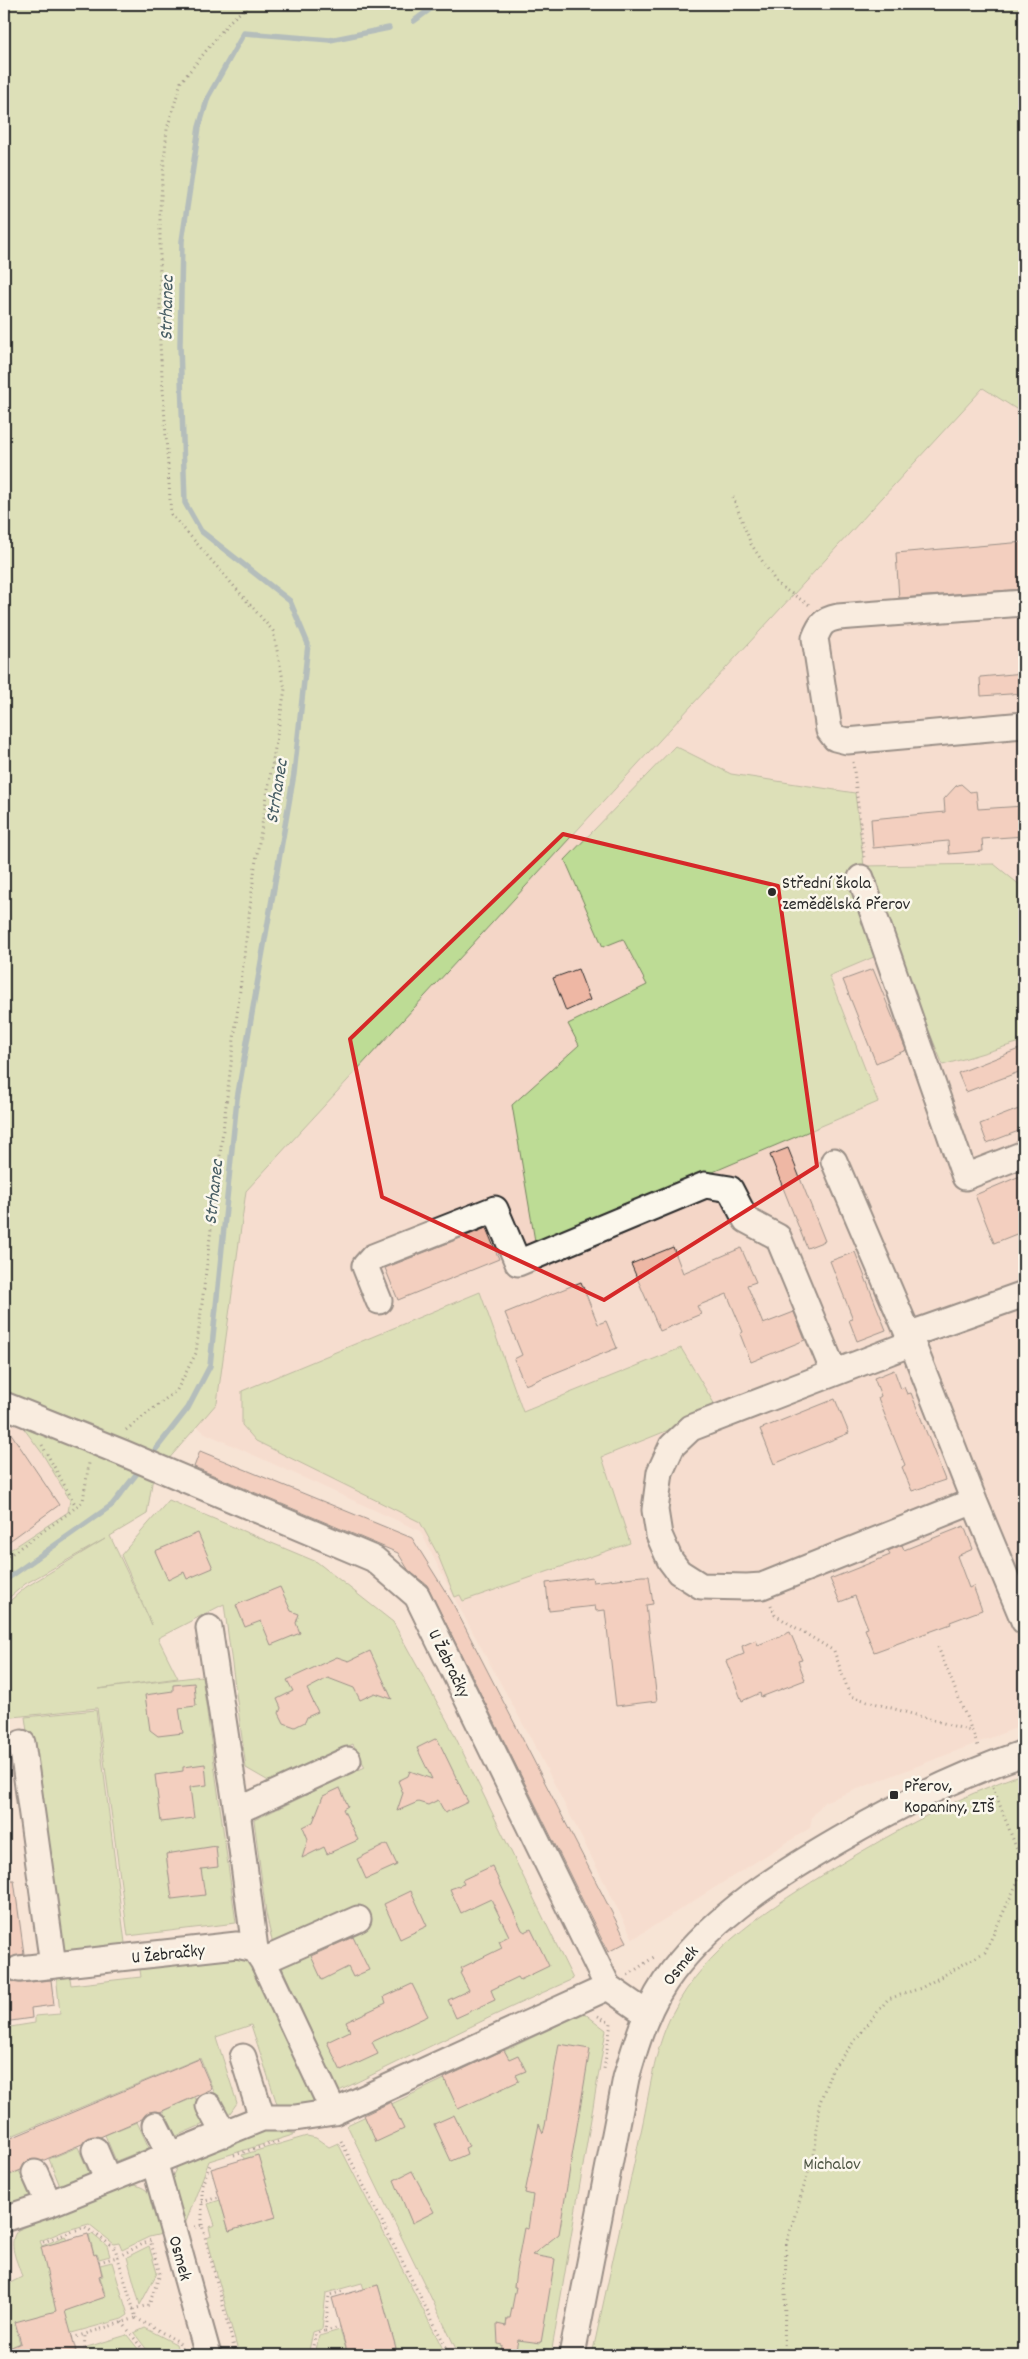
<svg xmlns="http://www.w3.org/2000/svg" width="1028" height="2359" font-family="Dekko,sans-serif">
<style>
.built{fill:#f4d6c7}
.green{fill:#bddc95;stroke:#748460}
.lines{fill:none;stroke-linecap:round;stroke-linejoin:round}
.stream{stroke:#628e9c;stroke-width:5.5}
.building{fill:#eeb7a4;stroke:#2b2b2b}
.minor-casing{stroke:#2b2b2b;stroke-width:29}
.path{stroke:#2b2b2b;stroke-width:3;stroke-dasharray:1 4;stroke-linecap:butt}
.minor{stroke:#fbf7ec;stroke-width:25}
.marked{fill:none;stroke:#d62828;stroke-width:4;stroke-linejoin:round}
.poi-dot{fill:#2b2b2b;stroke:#fbf7ec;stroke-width:2}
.labels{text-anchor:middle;stroke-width:5;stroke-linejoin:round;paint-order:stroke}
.poi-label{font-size:18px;fill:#2b2b2b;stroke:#fbf7ec;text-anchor:start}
.street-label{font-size:18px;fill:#2b2b2b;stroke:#fbf7ec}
.park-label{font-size:18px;fill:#505746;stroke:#fbf7ec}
.water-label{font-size:19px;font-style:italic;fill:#475d64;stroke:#fbf7ec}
</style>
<rect width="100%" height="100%" fill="#f7e4d6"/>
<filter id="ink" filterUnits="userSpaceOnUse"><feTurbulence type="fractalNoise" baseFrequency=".02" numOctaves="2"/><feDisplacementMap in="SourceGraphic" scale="10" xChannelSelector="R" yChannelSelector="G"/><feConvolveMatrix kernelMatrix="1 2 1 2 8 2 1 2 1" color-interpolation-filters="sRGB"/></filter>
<g filter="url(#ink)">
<path class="built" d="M983,388L1024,414V1725L824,1802L812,1817L810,1828L633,1939L537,1750L459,1607L420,1531L205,1433L196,1426L217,1402L246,1191Z
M4,1416L16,1418L42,1453L70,1500L68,1511L4,1554Z"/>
<path class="green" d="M4,4H1024V414L983,388L246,1191L217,1403L167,1461L90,1424L16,1396L4,1397Z
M675,746L731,774L855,793L864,866L994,864L1021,886L1024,895V1041L943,1065L895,948L829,976L878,1102L536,1247L512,1105L579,1045L568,1024L647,985L623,939L603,947L565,860Z
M480,1292L523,1412L681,1348L718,1410L602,1457L630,1543L463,1601L460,1595L455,1597L437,1553L420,1522L256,1441L242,1425V1391Z
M16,1418L153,1477L147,1514L110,1536L152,1625L121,1555L169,1500L317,1562L393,1622L450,1726L573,1979C494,2014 417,2053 339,2091L274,1950L266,1913L254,1820L365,1767L353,1744L272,1783L246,1768L224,1604L158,1638L178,1678L98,1689L202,1676L236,1923L128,1936L97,1708L4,1718V1606L26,1587L105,1539L25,1584L4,1602V1554L68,1512L70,1500L42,1453Z
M96,1710L126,1951L64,1953L56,1940L25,1717Z
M1024,1773V2355H592C608,2282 624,2209 640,2136C650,2094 653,2052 672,2014C706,1946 772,1907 834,1868C895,1831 957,1797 1024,1773Z
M238,1954L254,1968L321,2104L280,2113L251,2025L216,2037L237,2103L230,2113L224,2116L200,2058L4,2139V2028L35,2023V2016L60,2014L56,1973L69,1971L71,1985L141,1977L139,1963Z
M584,2013L606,2030L551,2355H459L347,2125Z
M195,2097L206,2123L174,2137L163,2111Z
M137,2122L149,2148L116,2161L105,2135Z
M265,2131H283L296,2134L209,2161L184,2227L172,2185V2177L178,2165L253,2134Z
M307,2136L316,2138L329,2147L338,2143L446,2355H370L396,2348L378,2285L364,2289L362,2283L326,2293L322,2329L313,2332L308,2355H239L207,2238L211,2236L209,2227L215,2225L208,2204L220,2200L229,2231L276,2217L258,2156L244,2159L242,2155Z
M78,2147L89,2173L60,2186L49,2159Z
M19,2171L30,2197L4,2209V2178Z
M126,2185C156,2183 157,2210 166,2233L149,2237L122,2250L119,2243L114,2244L89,2224L64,2231L40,2241L42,2246L65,2236L67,2241L60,2312L15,2325L23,2355H4V2286L22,2277C18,2262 6,2243 18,2230Z
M92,2234L107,2246L110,2256L99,2259L97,2254L94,2255L89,2235Z
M149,2246L157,2273L140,2305L127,2257Z
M112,2262L128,2315L122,2319L68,2334L62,2310L106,2297L100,2277L103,2276L100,2265Z
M145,2328L176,2344L179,2355H151L134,2333Z
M340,2330L348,2355H315L319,2336Z
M127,2335L143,2355H87V2347Z"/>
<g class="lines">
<path class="stream" d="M414,21L437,4
M149,1458L188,1408L210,1366L237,1099L294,774L308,644L290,601L201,531L185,503L180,345L182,241L199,127L208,97L244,33L330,40L389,28
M4,1581L112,1505L142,1467"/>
</g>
<path class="building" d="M1024,542V589L899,598L896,553Z
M1024,673V693L981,696L980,677Z
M961,784L970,792L976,791L978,809L1024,806V836L982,839L983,851L949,854L948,841L873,848L871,819L945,812L944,799L956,786Z
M578,969L590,1000L566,1011L553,978Z
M873,969L906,1050L876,1063L843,980Z
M1024,1047V1070L966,1092L958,1073Z
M1024,1107V1129L987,1143L980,1124Z
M788,1148L825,1241L807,1248L770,1155Z
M1020,1176L1024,1187V1231L994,1243L975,1195Z
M486,1228L499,1259L398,1300L385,1268Z
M673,1247L683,1273L741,1248L756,1282L747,1285L763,1324L794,1312L805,1340L751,1362L740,1334L743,1332L727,1294L697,1306L701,1314L660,1331L631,1264Z
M855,1252L886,1330L857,1341L849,1320L853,1319L830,1261Z
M581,1282L598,1324L606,1321L617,1348L525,1385L514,1359L522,1355L505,1313Z
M894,1370L901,1389L904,1387L907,1394L911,1393L945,1480L912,1491L902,1467L905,1465L878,1398L881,1396L874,1378Z
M835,1399L849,1433L774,1464L760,1429Z
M4,1423L59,1505L4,1545Z
M200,1451L412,1538L452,1602L627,1942L608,1952L427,1585L409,1571L398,1553L194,1467Z
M964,1526L973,1549L957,1556L969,1588L973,1586L982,1610L950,1622L951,1624L874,1652L865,1629L868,1628L855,1596L840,1602L830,1579L890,1555L888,1551L902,1545L904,1550Z
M198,1533L213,1568L187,1579L184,1572L168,1580L155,1551Z
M642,1576H649L653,1604L646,1605L657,1701L616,1706L605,1610L596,1611L595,1606L549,1611L546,1583L592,1577L593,1582Z
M280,1587L291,1611L299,1614L296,1623L300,1633L271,1645L261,1621L245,1627L236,1605Z
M790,1632L802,1660L798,1661L805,1680L761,1697L760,1693L742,1701L726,1661L744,1654L742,1646L756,1640L758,1645Z
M370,1651L392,1699L375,1693L360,1700L354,1688L328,1678L307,1689L318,1712L307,1717L305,1722L295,1727L284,1723L279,1713L281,1708L277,1699L293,1691L287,1680L337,1657L349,1661Z
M194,1683L196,1706L179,1708L183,1733L158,1736L150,1730L145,1695L173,1691V1685Z
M437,1738L468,1802L445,1813L438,1800L428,1805L418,1802L397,1811L403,1793L398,1781L408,1776L410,1771L432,1779L417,1748Z
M205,1764L207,1785L190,1787L194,1818L161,1822L155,1775L183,1771V1767Z
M340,1788L348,1806L343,1809L358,1840L327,1854L324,1847L302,1858L308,1839L303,1827L313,1822L323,1796Z
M387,1844L397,1865L366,1879L357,1859Z
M216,1846L218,1867L201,1869L205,1895L172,1899L166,1854Z
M492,1866L522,1930L525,1932L531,1929L549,1966L520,1980L518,1977L491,1990L495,2000L456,2018L448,2000L469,1990L460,1973L463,1971L461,1968L502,1948L499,1941L509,1936L491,1899L461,1913L450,1889L464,1884L462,1880Z
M4,1880H14L24,1954L11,1957L6,1963L5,1970L7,1977L13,1982L20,1983L51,1980L54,2005L31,2008L32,2018L4,2022Z
M411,1891L427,1926L400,1939L384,1904Z
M353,1937L369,1970L353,1977L348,1967L322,1980L311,1956Z
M412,1984L428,2016L372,2042L378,2054L341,2071L327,2042L350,2031L346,2022L386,2003L384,1997Z
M559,2044L590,2049L559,2234L532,2255L555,2259L541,2343L518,2340L515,2355H501L502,2345L498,2344L497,2324L506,2326L507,2318H510L516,2287H514L516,2271L524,2228L528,2229L533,2195L525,2193L539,2124L543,2133L545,2126Z
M504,2050L509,2059L518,2055L526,2071L516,2075L519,2081L458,2109L444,2078Z
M199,2059L212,2089L160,2112H149L142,2119L100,2137H90L82,2144L42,2161L30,2160L24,2164L21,2170L4,2177V2141Z
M391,2102L404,2129L376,2142L364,2115Z
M454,2115L469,2146L465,2148L467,2154L451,2161L434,2124Z
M258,2155L276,2217L229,2231L211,2169Z
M412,2171L434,2212L412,2223L394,2180Z
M88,2234L94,2255L96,2254L99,2262L102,2275L99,2276L105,2297L65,2311L76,2351L73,2352L74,2355H4V2350L21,2343L15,2322L56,2311L41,2247Z
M378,2285L396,2348L370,2355H348L332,2298Z"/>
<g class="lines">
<defs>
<path id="minor" d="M1024,603L838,617C823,620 820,625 815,638L829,730L835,738L847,741L1024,725
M861,878L965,1177L1024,1154
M834,1161L912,1343L974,1501L1024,1621
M379,1301L365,1266L373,1257L495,1209L518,1263L705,1185L730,1189L746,1220L778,1237L834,1372
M908,1335L1024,1294
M912,1343L691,1428L672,1446L660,1472L655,1510L659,1535L670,1560L679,1572L701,1586L747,1587L762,1586L974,1501
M4,1405L123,1453L374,1559L417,1596L608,1987
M209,1628L237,1811L255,1949
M22,1743L53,1965
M237,1811L348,1760
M263,1961L358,1919
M19,1969L237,1945L255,1949L263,1961L334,2112
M243,2057L262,2118
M209,2106L224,2134
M155,2125L170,2155
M95,2150L108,2180
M154,2161L208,2355
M35,2173L49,2204
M4,2219L49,2204L262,2118H295L334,2112L608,1987L647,2014
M572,2355L626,2078C637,2040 648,2003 673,1971C717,1914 777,1876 839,1840C899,1805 959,1775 1024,1753"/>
</defs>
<use href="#minor" class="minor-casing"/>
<path class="path" d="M733,497L751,544L778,585L811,606
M853,762L864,857
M126,1430L177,1390L196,1353L255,866L285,689L273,631L171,514L160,344V208L167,129L181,82L230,21L250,4
M42,1445L76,1506
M4,1559L70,1512L83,1501L89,1463
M771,1605L775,1615L834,1651L850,1696L971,1731
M938,1647L978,1746
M993,1787L1024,1868
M628,1975L654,1957
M598,2016L611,2023L604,2069
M341,2141L450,2355
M234,2155L280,2141
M202,2202L219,2197
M202,2225V2185L211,2162
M195,2227L202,2225L236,2355
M43,2242L85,2227L115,2248L136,2318L85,2334L84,2355
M99,2262L117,2257L153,2239
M133,2309L149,2305L160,2274L150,2240
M136,2318L179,2342L183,2355
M122,2322L147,2355
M325,2331L340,2327
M72,2338L85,2334
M311,2355L316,2333L325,2331L329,2295L344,2291
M784,2355L786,2244L815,2151L819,2105L832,2069L888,1999L921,1988L985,1952L1024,1868"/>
<use href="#minor" class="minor"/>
</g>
</g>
<path d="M0 0H1028V2359H0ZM563,834L778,886L817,1166L604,1300L382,1197L350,1039Z" fill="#f7e4d6" fill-opacity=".55" fill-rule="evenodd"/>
<path class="marked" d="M563,834L778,886L817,1166L604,1300L382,1197L350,1039Z"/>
<g class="poi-dot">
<circle cx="772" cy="892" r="5"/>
<rect x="889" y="1790" width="10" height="10" rx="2.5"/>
</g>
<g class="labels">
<g class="poi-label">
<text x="782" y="888">Střední škola<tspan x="782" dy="21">zemědělská Přerov</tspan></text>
<text x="904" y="1791">Přerov,<tspan x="904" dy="21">Kopaniny, ZTŠ</tspan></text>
</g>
<g class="street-label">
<text transform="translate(450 1663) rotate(64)" y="6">U Žebračky</text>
<text transform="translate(168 1953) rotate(-6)" y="6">U Žebračky</text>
<text transform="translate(680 1965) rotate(-51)" y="6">Osmek</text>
<text transform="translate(181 2258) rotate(75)" y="6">Osmek</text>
</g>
<g class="park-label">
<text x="832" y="2169">Michalov</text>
</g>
<g class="water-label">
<text transform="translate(165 308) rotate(-89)" y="7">Strhanec</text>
<text transform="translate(275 791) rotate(-81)" y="7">Strhanec</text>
<text transform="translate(212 1192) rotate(-84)" y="7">Strhanec</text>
</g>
</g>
<rect width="1028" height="2359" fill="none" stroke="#fbf7ec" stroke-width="20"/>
<rect x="10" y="10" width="1008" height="2339" fill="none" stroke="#2b2b2b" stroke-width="2" filter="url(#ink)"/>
</svg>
